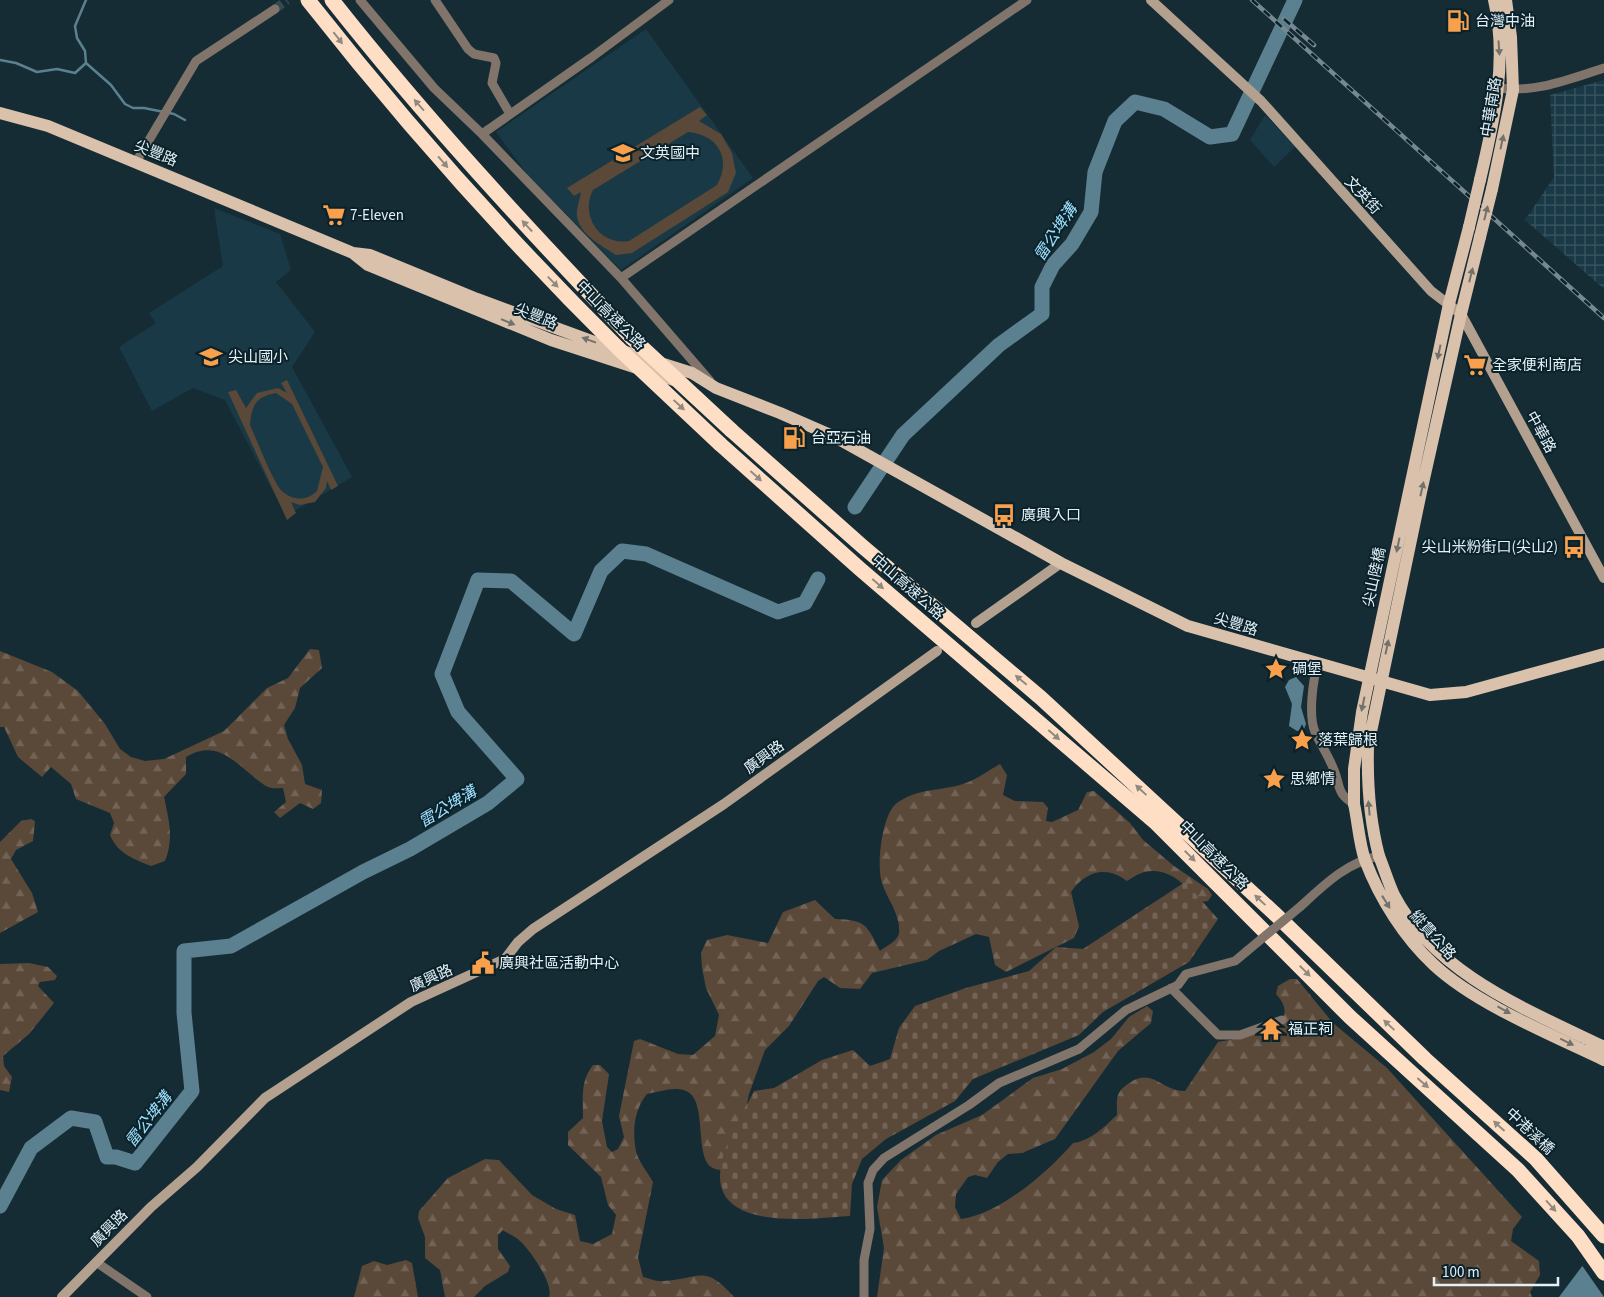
<svg xmlns="http://www.w3.org/2000/svg" width="1604" height="1297" font-family="'Source Sans 3','Noto Sans TC',sans-serif">
<style>
.built{fill:#1a3946}
.industrial{fill:url(#industrial-grid)}
.green{fill:#5a4838;fill-rule:evenodd}
.forest{fill:url(#forest-firs)}
.cemetery{fill:url(#cemetery-stones)}
.water{fill:#5b8090}
.pier{fill:#152c35}
.lines{fill:none;stroke-linecap:round;stroke-linejoin:round}
.stream{stroke:#5b8090;stroke-width:2.5}
.river{stroke:#5b8090;stroke-width:15}
.street-tunnel{stroke:#344a52;stroke-width:9;stroke-dasharray:9 4.5;stroke-linecap:butt}
.street{stroke:#81746a;stroke-width:9}
.secondary{stroke:#b3a08f;stroke-width:10}
.primary{stroke:#dac1ac;stroke-width:12}
.highway{stroke:#fedfc6;stroke-width:15}
.rail-casing{stroke:#768890;stroke-width:4.5}
.rail{stroke:#0b222b;stroke-width:2.5;stroke-dasharray:8;stroke-linecap:butt}
.street-bridge{stroke:#81746a;stroke-width:9}
.primary-bridge{stroke:#dac1ac;stroke-width:12}
.highway-bridge{stroke:#fedfc6;stroke-width:15}
.oneway{fill:#918a80}
.oneway2{fill:#72726c}
.labels{text-anchor:middle;stroke-width:4;stroke-linejoin:round;paint-order:stroke}
.poi-label{font-size:15px;fill:#e3f1f7;stroke:#0b222b;text-anchor:start}
.street-label{font-size:15px;fill:#e3f1f7;stroke:#0b222b}
.water-label{font-size:16px;font-style:italic;fill:#9ee1fe;stroke:#0b222b}
</style>
<defs>
<pattern id="industrial-grid" width="8" height="8" patternUnits="userSpaceOnUse" patternTransform="scale(1.25)"><rect width="8" height="8" fill="#1a3946"/><path d="M0 4h8M4 0v8" fill="none" stroke="#3b5661"/></pattern>
<pattern id="forest-firs" width="22" height="20" patternUnits="userSpaceOnUse" patternTransform="scale(1.25)"><rect width="22" height="20" fill="#5a4838"/><path d="M5 1l3.5 6h-7zM16 11l3.5 6h-7z" fill="#726356"/></pattern>
<pattern id="cemetery-stones" width="16" height="16" patternUnits="userSpaceOnUse" patternTransform="scale(1.25)"><rect width="16" height="16" fill="#5a4838"/><path d="M2 7V4a2 2 0 0 1 4 0v3zM10 15v-3a2 2 0 0 1 4 0v3z" fill="#726356"/></pattern>
</defs>
<rect width="100%" height="100%" fill="#152c35"/>
<path class="built" d="M646,29L753,178L621,270L527,174L496,132Z
M1265,115L1295,147L1274,167L1250,140Z
M214,208L280,234L291,270L276,282L315,332L292,367L352,477L286,516L225,400L193,388L152,411L119,347L156,323L149,313L223,266Z"/>
<path class="industrial" d="M1604,80V289L1525,220L1554,177L1550,95Z"/>
<path class="green" d="M700,107L707,115L699,121L721,134L732,153L736,173L728,192L632,253L616,255C602,246 579,234 577,216C576,209 580,199 581,192L574,196L567,188ZM688,132C718,135 732,158 717,185L629,241C599,246 580,215 593,190Z
M287,380L338,486L331,490L327,481L326,488L315,502L300,505L291,502L296,513L287,520L228,392L236,390L246,408L257,393L278,388L287,393L281,383ZM276,393L292,404L323,467L317,491C307,501 293,501 282,491C274,484 256,438 250,425C252,404 256,397 276,393Z"/>
<path class="forest" d="M310,649L319,650L322,668L300,688L295,708L284,725L288,739L302,765L305,784L322,790L321,803L313,809L300,803L280,818L274,812L286,802L283,788C278,788 272,789 268,787C241,772 222,735 186,757V774L164,797C169,820 174,839 165,861L151,866C134,859 118,854 110,835L114,823L110,813L76,799L71,784L51,767L42,777L18,757L4,727H0V651L52,672L78,691L105,724L120,749L131,757L145,761L164,759L224,731L267,688L288,678Z
M1000,764L1007,775L1003,795L1015,801L1043,802L1048,808L1046,821L1052,822L1078,810L1087,792L1094,791L1130,823L1143,840L1174,866L1208,889L1212,895L1208,901L1201,902C1187,887 1169,866 1145,872C1139,873 1132,878 1127,881C1107,865 1085,871 1071,892L1079,926L1074,938L1006,972L995,965L989,937L976,934L939,951L927,960L872,973L860,989L840,988L824,977L818,981L789,1026L765,1050L749,1094L737,1155L726,1171C722,1170 715,1170 711,1167C694,1154 708,1100 686,1091C675,1086 659,1092 647,1094C634,1110 632,1131 636,1151C638,1161 648,1173 653,1182L638,1257L643,1277C649,1278 656,1282 663,1281C700,1279 704,1263 734,1297H549C554,1284 530,1250 520,1241C516,1236 508,1234 503,1230L498,1235V1249L510,1266L508,1272L485,1286L474,1297H445L440,1270L425,1258V1237L418,1218L419,1211L448,1178L485,1159L499,1160L532,1195L556,1209L575,1215L580,1241L593,1244L612,1234L616,1215L608,1205L601,1177L568,1145V1132L583,1118C583,1099 580,1081 593,1065H600L609,1074L602,1121L607,1147L612,1152L618,1149L624,1137L619,1116L634,1041L640,1039L678,1054L693,1055L715,1036L719,1015L706,988L702,968L701,953L707,940L727,935L768,943L783,912L815,900L835,919C866,920 866,924 880,951C886,946 898,941 899,933C901,915 887,899 882,883C876,866 882,813 897,803C917,788 942,791 963,784C976,780 989,770 1000,764Z
M31,819L35,821L33,841L16,850L11,859L32,893L38,912L0,933V842L21,821Z
M29,963L48,967L57,976L55,980L40,982L38,986L54,1003L29,1034L3,1056L4,1066L12,1077L9,1092L0,1090V964Z
M1290,979H1297L1333,1023L1387,1068L1522,1217L1513,1229L1511,1241L1539,1261L1540,1275L1530,1292L1532,1297H877L884,1248L877,1207L882,1180L901,1160L936,1135L982,1115L1033,1078L1062,1069L1094,1052L1111,1039L1129,1017L1147,1006L1153,1011L1151,1023L1118,1051L1055,1139L1022,1153L1008,1154L998,1162L987,1178L975,1175L968,1177L956,1194L955,1207L961,1219C1000,1214 1048,1172 1073,1143C1091,1141 1105,1126 1117,1115C1117,1097 1115,1092 1131,1082C1153,1068 1163,1092 1185,1091L1218,1042C1242,1038 1308,1029 1276,994L1278,986Z
M406,1260L412,1263L418,1297H354L362,1266L374,1261L387,1265Z"/>
<path class="cemetery" d="M1185,882L1218,919L1189,962L1103,1012L1079,1035L973,1079L955,1101L886,1139L862,1159L852,1184L850,1216C816,1218 719,1232 720,1176C721,1146 741,1117 754,1091L774,1088L822,1060L853,1050L870,1066L890,1059L899,1028L915,1006L966,988L1029,971L1056,947L1083,949Z"/>
<path class="water" d="M1296,677L1304,686L1301,707L1306,724L1304,729L1297,731L1289,726L1292,704L1285,687L1289,680Z
M1604,1237V1297H1559Z"/>
<path class="pier" d="M1604,1235V1297L1581,1264Z"/>
<g class="lines">
<path class="stream" d="M86,0L75,26L77,38L85,51L86,63L111,85L125,104L133,108H144L174,114L185,120
M0,60L16,63L37,72L57,69L75,73L86,63"/>
<path class="river" d="M855,507L903,435L999,345L1042,314V287L1053,265L1072,244L1091,212L1095,172L1115,121L1135,102L1164,109L1210,137L1232,134L1295,0
M0,1206L31,1148L71,1118L95,1122L107,1157H116L135,1163L192,1091L184,1013V951L231,946L363,872L410,849L488,803L517,779L458,712L442,674L478,580L511,581L574,634L601,571L622,551L646,554L778,612L805,603L818,579"/>
<path class="street-tunnel" d="M275,9L287,0"/>
<path class="street" d="M360,0L434,88L482,134L621,278L710,381
M435,0L468,49L474,54L494,58L496,63L492,83L510,114
M1499,88C1536,93 1569,79 1604,68
M482,134L592,57L669,0
M136,162L196,61L275,9
M621,278L1027,0
M1318,663C1313,680 1308,715 1315,732C1321,745 1329,757 1334,770C1341,787 1336,793 1354,804
M1301,906C1324,885 1347,862 1379,856
M1171,988L1218,1035H1240L1282,1020
M96,1262L147,1297
M864,1297V1260L870,1229L868,1183L873,1170L884,1158L969,1105L999,1083L1079,1049L1126,1010L1178,985L1186,974L1235,961L1247,951"/>
<path class="secondary" d="M1151,0L1261,101L1431,291L1461,314L1604,578
M976,623L1061,563
M62,1297L151,1207L197,1167L265,1098L411,1002L505,959L518,942L533,929L724,804L937,651"/>
<path class="primary" d="M0,113L48,126L353,253L368,265L551,340L677,381
M1480,180C1494,121 1508,61 1494,0
M1492,189L1513,90L1511,37L1506,0
M353,253L370,255L477,299L594,342L692,373L716,388L780,413L835,437L1061,563L1188,626L1430,695L1466,692L1604,654
M1449,304L1469,227
M1461,314L1480,237
M1354,804C1358,822 1359,843 1365,860C1380,899 1404,937 1434,965C1476,1004 1552,1035 1604,1060
M1379,856C1384,868 1388,882 1394,895C1435,974 1528,1010 1604,1047"/>
<path class="highway" d="M308,0C404,122 507,238 618,348
M332,0C425,118 528,229 632,338
M731,430L862,546L1041,698L1274,913L1425,1059L1536,1159L1604,1236
M720,444L860,569L1155,822L1350,1017L1518,1170L1578,1236L1604,1273"/>
<defs>
<path id="rail" d="M1252,0L1604,318
M1284,19L1314,45"/>
</defs>
<use href="#rail" class="rail-casing"/>
<use href="#rail" class="rail"/>
<path class="street-bridge" d="M1247,951L1301,906"/>
<path class="primary-bridge" d="M1469,227L1480,180
M1480,237L1492,189
M1354,804V769L1362,712L1449,304
M1379,856C1369,818 1367,784 1368,746L1421,492L1461,314"/>
<path class="highway-bridge" d="M632,338L731,430
M618,348L720,444"/>
</g>
<defs><path id="oneway-solid" d="M-6-.8H1V-3.2L6.5 0L1 3.2V.8H-6Z" transform="scale(1.25)"/></defs>
<g class="oneway">
<use href="#oneway-solid" transform="translate(338 38) rotate(52)"/>
<use href="#oneway-solid" transform="translate(419 105) rotate(-131)"/>
<use href="#oneway-solid" transform="translate(443 162) rotate(49)"/>
<use href="#oneway-solid" transform="translate(527 226) rotate(-133)"/>
<use href="#oneway-solid" transform="translate(553 282) rotate(46)"/>
<use href="#oneway-solid" transform="translate(679 405) rotate(43)"/>
<use href="#oneway-solid" transform="translate(756 476) rotate(42)"/>
<use href="#oneway-solid" transform="translate(878 584) rotate(41)"/>
<use href="#oneway-solid" transform="translate(1021 680) rotate(-140)"/>
<use href="#oneway-solid" transform="translate(1054 735) rotate(41)"/>
<use href="#oneway-solid" transform="translate(1141 790) rotate(-137)"/>
<use href="#oneway-solid" transform="translate(1190 856) rotate(45)"/>
<use href="#oneway-solid" transform="translate(1260 900) rotate(-137)"/>
<use href="#oneway-solid" transform="translate(1305 971) rotate(45)"/>
<use href="#oneway-solid" transform="translate(1389 1025) rotate(-137)"/>
<use href="#oneway-solid" transform="translate(1423 1083) rotate(41)"/>
<use href="#oneway-solid" transform="translate(1499 1126) rotate(-138)"/>
<use href="#oneway-solid" transform="translate(1551 1206) rotate(48)"/>
</g>
<g class="oneway2">
<use href="#oneway-solid" transform="translate(1499 48) rotate(86)"/>
<use href="#oneway-solid" transform="translate(1502 142) rotate(-78)"/>
<use href="#oneway-solid" transform="translate(1486 213) rotate(-76)"/>
<use href="#oneway-solid" transform="translate(1471 275) rotate(-76)"/>
<use href="#oneway-solid" transform="translate(508 322) rotate(22)"/>
<use href="#oneway-solid" transform="translate(589 340) rotate(-160)"/>
<use href="#oneway-solid" transform="translate(1439 352) rotate(102)"/>
<use href="#oneway-solid" transform="translate(1422 489) rotate(-77)"/>
<use href="#oneway-solid" transform="translate(1398 545) rotate(102)"/>
<use href="#oneway-solid" transform="translate(1387 647) rotate(-78)"/>
<use href="#oneway-solid" transform="translate(1363 704) rotate(102)"/>
<use href="#oneway-solid" transform="translate(1369 808) rotate(-95)"/>
<use href="#oneway-solid" transform="translate(1386 902) rotate(58)"/>
<use href="#oneway-solid" transform="translate(1504 1010) rotate(29)"/>
<use href="#oneway-solid" transform="translate(1567 1042) rotate(26)"/>
</g>
<defs>
<symbol id="fuel-bare" viewBox="-9 -9 18 18"><path d="M-5.5-6h7V0h2V4h1.3V-2.5L3-4.5l.8-.8L6-3V5H2.5V1h-1V6h-7ZM-4.2-4.7v3.2H.2V-4.7Z" fill="#f9a04c" stroke="#0b222b" stroke-width="2.5" paint-order="stroke"/></symbol>
<symbol id="school-bare" viewBox="-9 -9 18 18"><path d="M0-5L7-2L0 1L-7-2ZM-4 1L0 2.5L4 1V4Q0 6-4 4Z" fill="#f9a04c" stroke="#0b222b" stroke-width="2.5" paint-order="stroke"/></symbol>
<symbol id="supermarket-bare" viewBox="-9 -9 18 18"><path d="M-6-5.5h2.5l.6 2H6L4.5 2H-2.5L-4.4-4H-6ZM-1.5 3.2a1.3 1.3 0 1 0 .1 0ZM3 3.2a1.3 1.3 0 1 0 .1 0Z" fill="#f9a04c" stroke="#0b222b" stroke-width="2.5" paint-order="stroke"/></symbol>
<symbol id="bus-bare" viewBox="-9 -9 18 18"><path d="M-5-6H5V4H4V6H2V4H-2V6H-4V4H-5ZM-3.5-4V0h7V-4ZM-3.5 1.2v1.5H-2V1.2ZM2 1.2v1.5H3.5V1.2Z" fill="#f9a04c" stroke="#0b222b" stroke-width="2.5" paint-order="stroke"/></symbol>
<symbol id="sight-bare" viewBox="-9 -9 18 18"><path d="M0-6L1.8-2.2L6-1.7L2.9 1.2L3.7 5.4L0 3.3L-3.7 5.4L-2.9 1.2L-6-1.7L-1.8-2.2Z" fill="#f9a04c" stroke="#0b222b" stroke-width="2.5" paint-order="stroke"/></symbol>
<symbol id="civic-bare" viewBox="-9 -9 18 18"><path d="M-.6-6.5H3V-4.5H.6V-3L4-1V1h2V6H-6V1h2V-1L-.6-3ZM-1.2 2.5V6h2.4V2.5Z" fill="#f9a04c" stroke="#0b222b" stroke-width="2.5" paint-order="stroke"/></symbol>
<symbol id="temple-bare" viewBox="-9 -9 18 18"><path d="M0-6L5-2H3V0L6.5 2.5H4V6H1.5V3h-3V6H-4V2.5H-6.5L-3 0V-2H-5Z" fill="#f9a04c" stroke="#0b222b" stroke-width="2.5" paint-order="stroke"/></symbol>
</defs>
<g fill-rule="evenodd">
<use href="#fuel-bare" x="1442" y="5" width="32" height="32"/>
<use href="#school-bare" x="607" y="137" width="32" height="32"/>
<use href="#supermarket-bare" x="318" y="199" width="32" height="32"/>
<use href="#school-bare" x="195" y="341" width="32" height="32"/>
<use href="#supermarket-bare" x="1459" y="349" width="32" height="32"/>
<use href="#fuel-bare" x="778" y="422" width="32" height="32"/>
<use href="#bus-bare" x="988" y="499" width="32" height="32"/>
<use href="#bus-bare" x="1558" y="531" width="32" height="32"/>
<use href="#sight-bare" x="1260" y="653" width="32" height="32"/>
<use href="#sight-bare" x="1286" y="724" width="32" height="32"/>
<use href="#sight-bare" x="1258" y="763" width="32" height="32"/>
<use href="#civic-bare" x="467" y="947" width="32" height="32"/>
<use href="#temple-bare" x="1255" y="1013" width="32" height="32"/>
</g>
<g class="labels">
<g class="poi-label">
<text x="1475" y="26">台灣中油</text>
<text x="640" y="158">文英國中</text>
<text x="350" y="220">7-Eleven</text>
<text x="228" y="362">尖山國小</text>
<text x="1492" y="370">全家便利商店</text>
<text x="811" y="443">台亞石油</text>
<text x="1021" y="520">廣興入口</text>
<text x="1558" y="552" text-anchor="end">尖山米粉街口(尖山2)</text>
<text x="1292" y="674">碉堡</text>
<text x="1318" y="745">落葉歸根</text>
<text x="1290" y="784">思鄉情</text>
<text x="499" y="968">廣興社區活動中心</text>
<text x="1288" y="1034">福正祠</text>
</g>
<g class="street-label">
<text transform="translate(1491 107) rotate(-81)" y="5">中華南路</text>
<text transform="translate(156 153) rotate(22)" y="5">尖豐路</text>
<text transform="translate(1363 195) rotate(47)" y="5">文英街</text>
<text transform="translate(611 315) rotate(45)" y="5">中山高速公路</text>
<text transform="translate(536 316) rotate(22)" y="5">尖豐路</text>
<text transform="translate(1541 432) rotate(61)" y="5">中華路</text>
<text transform="translate(1374 577) rotate(-78)" y="5">尖山陸橋</text>
<text transform="translate(908 587) rotate(41)" y="5">中山高速公路</text>
<text transform="translate(1236 624) rotate(17)" y="5">尖豐路</text>
<text transform="translate(764 757) rotate(-36)" y="5">廣興路</text>
<text transform="translate(1214 855) rotate(45)" y="5">中山高速公路</text>
<text transform="translate(1433 935) rotate(48)" y="5">縱貫公路</text>
<text transform="translate(431 978) rotate(-24)" y="5">廣興路</text>
<text transform="translate(1530 1131) rotate(43)" y="5">中港溪橋</text>
<text transform="translate(109 1228) rotate(-45)" y="5">廣興路</text>
</g>
<g class="water-label">
<text transform="translate(1055 232) rotate(-57)" y="6">雷公埤溝</text>
<text transform="translate(447 806) rotate(-31)" y="6">雷公埤溝</text>
<text transform="translate(148 1119) rotate(-52)" y="6">雷公埤溝</text>
</g>
</g>
<path d="M1434 1277v8h124v-8" fill="none" stroke="#e3f1f7" stroke-width="2.5"/>
<text x="1442" y="1277" font-size="15" fill="#e3f1f7" stroke="#0b222b" stroke-width="4" paint-order="stroke">100 m</text>
</svg>
